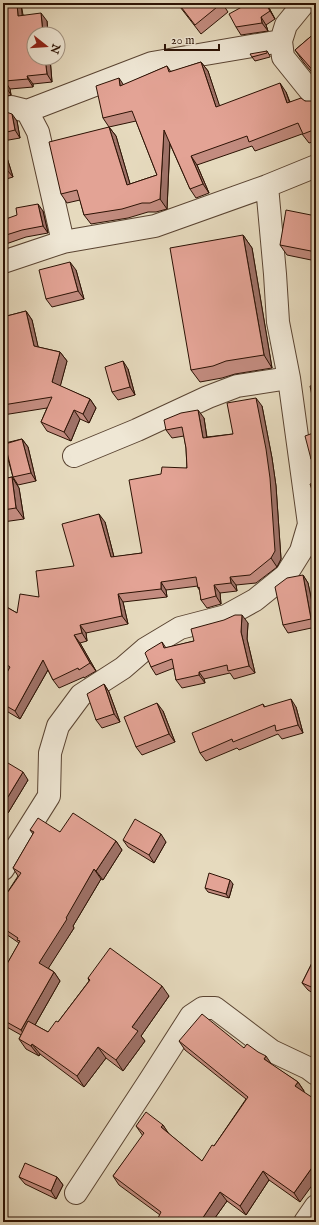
<svg xmlns="http://www.w3.org/2000/svg" width="319" height="1225" font-family="'IM FELL English',serif">
<style>
.lines{fill:none;stroke-linecap:round;stroke-linejoin:round}
.minor-casing{stroke:#5a4432;stroke-width:24}
.minor{stroke:#efe7d5;stroke-width:22}
.wall{fill:#c38c80;stroke:#2c1204}
.shaded-wall{fill:#9f7268;stroke:#2c1204}
.building{fill:#e3a395;stroke:#2c1204}
</style>
<rect width="100%" height="100%" fill="#e6dabe"/>
<filter id="stains"><feTurbulence type="fractalNoise" baseFrequency=".005" numOctaves="4"/><feColorMatrix values="0 0 0 0 .2 0 0 0 0 .09 0 0 0 0 .02 0 0 0 .5 -.17"/></filter>
<radialGradient id="worn" r=".72"><stop offset=".6" stop-color="#630" stop-opacity="0"/><stop offset="1" stop-color="#630" stop-opacity=".3"/></radialGradient>
<g class="lines">
<defs>
<path id="minor" d="M304,3L286,25L281,41L283,57L316,98
M3,109L11,107L27,111L38,132L63,242
M27,111L152,63L281,41
M3,262L63,242L155,226L267,186L316,166
M74,456L137,430L208,397L237,386L289,378
M3,869L49,796L50,753L58,726L81,695L123,668L145,649L180,628L226,616L255,600L286,575L301,551L309,524L289,378L278,322L275,274L267,186
M76,1193L150,1080L191,1016L203,1008H215L272,1051L308,1068L316,1074
M305,1222L316,1206"/>
</defs>
<use href="#minor" class="minor-casing"/>
<use href="#minor" class="minor"/>
</g>
<path class="wall" d="M3,3H21L23,15L47,21L48,34H34L50,58L52,82L33,84V87L10,89L11,95L3,97Z
M177,3H222L228,12L201,34Z
M267,4L275,19L266,25L268,31L241,35L236,27Z
M316,32V77L304,63L295,50Z
M267,51L270,56V57L255,61L252,57Z
M201,62L208,71L219,106L286,92L290,102L305,101L316,105V141L309,143L302,134L255,151L252,146L197,165L209,193L196,198L190,189L170,144L167,209L156,212H148L128,218L91,224L84,215L80,200L67,203L61,194L109,127L116,136L130,184L157,175L136,121L109,127L103,118L124,85L167,66L171,72Z
M3,113L17,121L20,138L3,141Z
M3,145L13,177L3,180Z
M43,211L48,233L26,237L3,245V220Z
M316,216V261L287,255L280,245Z
M243,235L252,248L272,368L235,374L222,378L200,382L191,370Z
M76,270L84,299L52,307L46,299Z
M26,311L32,320L38,347L60,352L67,361L60,386L90,399L96,408L89,423L80,419L71,441L47,431L41,422L47,408L3,415V317Z
M128,369L135,395L118,400L112,392Z
M262,406L272,458L276,486L281,559L277,567L256,583L236,585L237,591L220,593L221,604L207,608L201,600L200,591L198,588V586L166,590L167,597L123,602L128,624L86,633L87,641L80,643L96,671L84,678V677L59,688L53,680L48,670L20,719L3,709V680L9,670L3,665V642L5,640L3,638V605L17,613L39,597L74,566L105,522L114,557L142,553L161,474L187,468L186,448L184,436L172,438L166,430L204,418L207,437L233,434Z
M316,432V466L311,459Z
M3,438L5,443L22,439L28,447L36,481L18,485L13,477L8,459L3,461Z
M12,477L19,488L24,519L3,522V479Z
M303,575L308,583L316,621V627L288,633L283,625Z
M248,623L247,639L255,673L234,679L230,673L204,679L205,683L182,688L176,680L174,668L156,675L151,667L162,642L166,648L194,641Z
M104,684L109,692L120,722L102,728L96,720Z
M263,704L265,707H296L303,733L282,739L278,734L239,750L237,748L206,761L200,753Z
M163,711L175,742L142,755L136,747Z
M3,760L28,780L8,813L3,810Z
M30,830L60,832L116,841L122,850L103,880L101,879L73,926L74,928L48,968L54,972L60,981L35,1025L48,1032L58,1022L89,981L88,978L169,996L141,1036L145,1041L123,1071L106,1058L84,1087L40,1054L39,1056L26,1049L19,1039L21,1035L5,1026L3,1029V971L19,943L3,932V899L18,876L13,868L33,834Z
M123,840L166,842L154,863L128,847Z
M233,884L229,898L208,892L205,888Z
M316,955V995L308,990L302,983Z
M179,1041L244,1048L272,1065L298,1082L304,1091L300,1202L269,1180L246,1215L227,1201L212,1222H156L160,1215L119,1185L113,1176L143,1136L136,1126L163,1125L168,1133L202,1161L214,1146L246,1099L185,1050Z
M19,1177H57L63,1185L56,1199L25,1184Z"/>
<path class="shaded-wall" d="M17,3H21L23,24L18,16Z
M265,3H266L267,4L275,19Z
M41,13L47,21L48,34H43Z
M261,17L266,25L268,31L262,23Z
M45,58H50L52,82L47,74Z
M201,62L208,71L223,116L216,107Z
M27,76L33,84V87L28,79Z
M119,78L125,87L120,86Z
M5,81L10,89L11,95L6,87Z
M280,83L286,92L293,112L287,103Z
M12,114L17,121L20,138L15,130Z
M109,127L116,136L133,194L127,185Z
M164,130L170,139L167,209L160,199Z
M3,145L13,177L7,170L3,155Z
M191,156L197,165L209,193L203,184Z
M38,204L43,211L48,233L43,226Z
M243,235L252,248L272,368L264,355Z
M70,262L76,270L84,299L78,291Z
M26,311L32,320L40,355L34,346Z
M60,352L67,361L59,391L52,382Z
M123,361L128,369L135,395L130,387Z
M256,398L262,406L272,458L276,486L281,559L277,567L271,558Z
M90,399L96,408L89,423L83,414Z
M74,410L80,419L71,441L64,432Z
M198,410L204,418L208,446L203,438Z
M3,438L10,459L4,450Z
M22,439L28,447L36,481L31,473Z
M12,477L19,488L24,519L16,508Z
M99,514L105,522L116,565L111,557Z
M303,575L308,583L316,621V625L311,619Z
M230,577L236,585L237,591L231,583Z
M161,582L166,590L167,597L161,589Z
M214,585L220,593L221,604L216,596Z
M118,594L123,602L128,624L122,616Z
M242,615L248,623L247,639L255,673L249,666L241,632Z
M80,625L86,633L87,641L82,633Z
M74,635L80,643L96,671L90,663Z
M43,660L49,668L20,719L15,711Z
M199,672L204,679L205,683L199,675Z
M104,684L109,692L120,722L114,714Z
M291,699L296,707L303,733L298,725Z
M157,703L163,711L175,742L169,734Z
M23,772L28,780L8,813L3,805Z
M161,834L166,842L154,863L149,855Z
M116,841L122,850L103,880L96,871Z
M94,869L101,879L73,926L74,928L46,972L39,963Z
M230,880L233,884L229,898L226,894Z
M54,972L60,981L27,1039L21,1030Z
M162,986L169,996L141,1036L145,1041L123,1071L116,1060L132,1027Z
M3,1023L5,1026L3,1029Z
M32,1044L40,1054L39,1056L31,1046Z
M98,1047L106,1058L84,1087L77,1076Z
M266,1056L272,1065L264,1059Z
M298,1082L304,1091L302,1095L295,1086Z
M163,1125L169,1134L161,1127Z
M316,1162V1180L300,1202L294,1193Z
M263,1171L269,1180L246,1215L240,1206Z
M57,1177L63,1185L56,1199L51,1191Z
M220,1192L227,1201L212,1222H200Z"/>
<path class="building" d="M3,3H17L18,16L41,13L43,34H34V58H45L47,74L27,76L28,79L5,81L6,87L3,88Z
M178,3H222L195,25Z
M249,3H265L270,11L261,17L262,23L236,27L229,14Z
M316,32V74L295,50Z
M267,51V53L252,57L250,54Z
M201,62L216,107L280,83L287,103L301,98L305,101H313L316,109V129L303,134L298,123L249,142L247,136L191,156L203,184L190,189L164,130L160,199L150,203H142L122,209L84,215L77,190L61,194L49,142L109,127L127,185L157,175L132,111L103,118L96,86L119,78L120,86L167,66L169,72Z
M6,112L12,114L15,130L3,133V113Z
M3,155L7,170L3,171Z
M38,204L43,226L22,230L3,236V220L17,215L16,208Z
M286,210L316,216V252L280,245Z
M243,235L264,355L226,361L213,366L191,370L170,248Z
M70,262L78,291L46,299L39,270Z
M26,311L34,346L60,352L52,382L90,399L83,414L74,410L64,432L41,422L52,397L3,405V317Z
M123,361L130,387L112,392L105,367Z
M316,385V415L310,386Z
M256,398L266,449L270,478L275,551L271,558L250,575L230,577L231,583L214,585L216,596L201,600L199,587L198,588L196,577L161,582V589L118,594L122,616L80,625L82,633L74,635L90,663L79,670L78,668L53,680L43,660L15,711L3,704V680L10,667L3,662V642L8,636L3,634V605L17,613L20,594L39,597L36,571L74,566L62,524L99,514L111,557L142,553L129,480L161,474L162,467L187,468L186,448L182,427L166,430L164,420L181,413L198,410L203,438L233,434L227,403Z
M316,432V458L311,459L305,436Z
M22,439L31,473L13,477L5,444Z
M12,477L16,508L3,510V479Z
M316,482V499H315L310,484Z
M303,575L311,619L283,625L275,587L287,578Z
M235,615H242L241,632L249,666L228,671L227,665L199,672V675L176,680L172,659L151,667L145,653L147,651L162,642L164,648L194,641L191,629L224,620Z
M104,684L114,714L96,720L87,694Z
M291,699L298,725L276,731L275,725L233,742L232,739L200,753L192,733L263,704L264,707Z
M157,703L169,734L136,747L124,717Z
M3,760L23,772L3,805Z
M73,813L116,841L96,871L94,869L66,918L67,919L39,963L54,972L21,1030L3,1020V971L20,941L17,940L18,938L3,928V899L21,873L13,868L34,832L30,830L38,818L60,832Z
M135,819L161,834L149,855L123,840Z
M209,873L230,880L226,894L205,888Z
M110,948L162,986L132,1027L138,1031L116,1060L98,1047L77,1076L32,1044L31,1046L19,1039L28,1021L48,1032L56,1021L58,1022L90,980L88,978Z
M316,955V989L302,983Z
M202,1014L244,1048L247,1044L258,1052L266,1056L264,1059L298,1082L295,1086L316,1100V1162L294,1193L263,1171L240,1206L220,1192L200,1222H156L161,1212L113,1176L144,1133L136,1126L146,1112L163,1125L161,1127L202,1161L212,1145L214,1146L248,1097L179,1041Z
M25,1163L57,1177L51,1191L19,1177Z"/>
<rect width="319" height="1225" fill="none" stroke="#e6dabe" stroke-width="16"/>
<rect x="4" y="4" width="311" height="1217" fill="none" stroke="#2c1204" stroke-width="2"/>
<rect x="8" y="8" width="303" height="1209" fill="none" stroke="#2c1204"/>
<g transform="translate(46 46) rotate(107)"><circle r="19" fill="#efe7d5" stroke="#a19281"/>
<path d="M0-3L7 15L0 10L-7 15Z" fill="#8f2418"/>
<text y="-6" font-size="11" font-weight="bold" text-anchor="middle" fill="#2c1204">N</text>
</g>
<path d="M165 44v6h54v-6" fill="none" stroke="#2c1204" stroke-width="2"/>
<text x="171" y="44" font-size="12" fill="#2c1204" stroke="#efe7d5" stroke-width="3" paint-order="stroke">20 m</text>
<rect width="100%" height="100%" filter="url(#stains)"/>
<rect width="100%" height="100%" fill="url(#worn)"/>
</svg>
